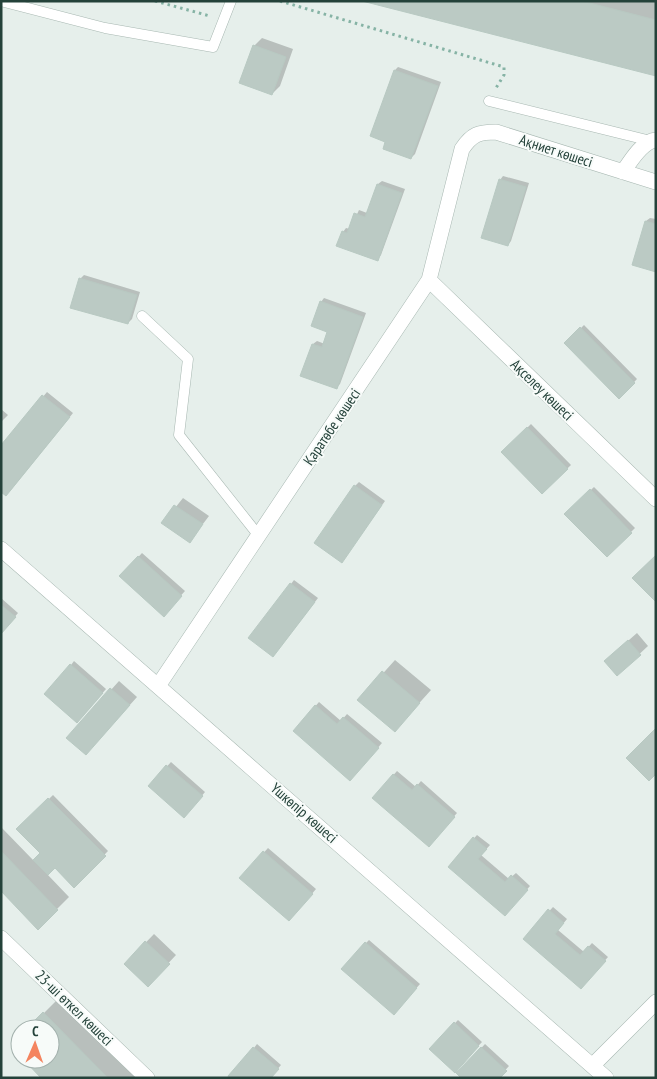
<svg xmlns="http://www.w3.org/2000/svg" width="657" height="1079" font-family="'PT Sans Narrow',sans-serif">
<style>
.shadow{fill:#0003}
.building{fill:#bbcac4;stroke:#b8c9c2}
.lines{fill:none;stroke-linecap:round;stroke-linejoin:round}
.lane-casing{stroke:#a8b8b2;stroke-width:11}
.street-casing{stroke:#a8b8b2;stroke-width:16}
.path{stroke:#86b3a5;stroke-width:3;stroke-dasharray:2.5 4;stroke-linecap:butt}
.lane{stroke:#fff;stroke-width:10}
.street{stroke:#fff;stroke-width:15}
.labels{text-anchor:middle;stroke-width:4;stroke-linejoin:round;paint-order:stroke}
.street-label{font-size:15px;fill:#24423a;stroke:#f7fbf9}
</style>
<rect width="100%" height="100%" fill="#e6efeb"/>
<path class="shadow" d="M367,1H656V75Z
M262,38L293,49L280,86L272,94L254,46Z
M398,67L441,82L415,154L411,158L387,141L371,135L395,70Z
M503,176L529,183L511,241L508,245L500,180Z
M382,181L405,189L381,255L378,259L343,232L346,228L350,229L359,210L367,213L378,184Z
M650,218L656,219V271L634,264L646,221Z
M84,275L140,292L132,319L128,323L80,279Z
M324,298L366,313L340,384L336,388L313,344L317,341L325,344L329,332L321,302Z
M584,325L637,379L619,398L566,343Z
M47,392L73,413L10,491L1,447Z
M1,409L8,415L1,422Z
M531,424L571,465L542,493L503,452Z
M359,482L385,501L345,557L355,486Z
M594,487L635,528L607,556L566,514Z
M183,498L209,516L190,541L163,523Z
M142,553L185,591L163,615L121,576Z
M294,580L318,598L273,656L291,584Z
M1,598L18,613L1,633Z
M637,633L648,646L617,675L613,654Z
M395,660L431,690L395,730L359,700Z
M74,661L106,689L81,718L71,665Z
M119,681L137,697L94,745L68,738Z
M319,702L341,721L347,714L382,743L354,775L294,731Z
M171,762L205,792L188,812L149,786Z
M397,771L416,787L421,781L457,813L432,841L374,797Z
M53,795L108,851L74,886L55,867L47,874L69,897L38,928L1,889V827L34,861L42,853L18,829Z
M477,835L490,845L481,855L509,879L516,873L530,886L508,911L449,866Z
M268,848L316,889L293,916L241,878Z
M553,907L567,919L558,930L584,952L592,943L608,957L584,984L524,939Z
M154,934L176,955L148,985L125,964Z
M369,940L420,984L398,1009L366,943Z
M59,998L138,1078H43L26,1060L50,1059V1029H28Z
M458,1020L482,1042L455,1071L431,1048Z
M257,1044L281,1065L270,1078L254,1048Z
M485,1044L509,1066L498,1078L458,1073Z"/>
<path class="building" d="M362,1H582L656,20V76Z
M253,45L286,57L272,95L239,83Z
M394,70L438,86L411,159L383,149L385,142L370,136Z
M499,179L526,187L508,246L481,238Z
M377,184L402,193L378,261L336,246L342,231L347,233L354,213L365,217Z
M645,221L656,224V272L632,265Z
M79,278L137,295L128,324L70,308Z
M320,301L363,317L337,389L300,376L312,344L322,347L327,332L311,326Z
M580,327L635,383L619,399L564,343Z
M42,395L70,417L6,496L1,492V445Z
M527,427L568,469L542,494L501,452Z
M354,485L382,505L342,563L314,543Z
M590,489L632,533L607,557L564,514Z
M174,505L203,524L190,543L161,523Z
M656,555V602L632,578Z
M138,556L182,596L164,617L119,576Z
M290,583L315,602L273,657L248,638Z
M1,605L16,617L1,634Z
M628,640L641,655L617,676L604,661Z
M70,664L103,693L77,723L44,694Z
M382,671L420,703L395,732L357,700Z
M110,688L130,705L86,755L66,738Z
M315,705L337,724L343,717L379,748L350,781L293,731Z
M656,728V774L649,781L626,758Z
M166,765L203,796L184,818L148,786Z
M393,774L412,790L417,784L455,817L429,847L372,798Z
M48,798L106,856L74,888L55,868L48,875L33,860L40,853L16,829Z
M473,837L487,849L478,859L505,882L511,875L528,890L505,916L448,867Z
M1,851L58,910L38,930L1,891Z
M263,851L313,894L289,921L239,878Z
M548,909L564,923L555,934L580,955L588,946L606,961L581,989L523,939Z
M145,941L170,964L148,987L124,964Z
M365,942L417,988L394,1015L341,969Z
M43,1012L108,1078H41L24,1060L50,1059V1029H26Z
M454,1022L479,1046L455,1073L429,1049Z
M253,1047L279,1069L271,1078H229L228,1076Z
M481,1047L507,1071L500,1078H461L456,1073Z"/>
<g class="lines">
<defs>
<path id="lane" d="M1,1L105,28L213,47L231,1
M489,101L651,141
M142,316L188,359L179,435L259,536"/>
<path id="street" d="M623,172C630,162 642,141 656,140
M429,280L656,499
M1,549L606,1078
M158,686L429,280L462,149C472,134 479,132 496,132L656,182
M1,938L147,1078
M593,1065L656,1002"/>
</defs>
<use href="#lane" class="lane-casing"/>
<use href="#street" class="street-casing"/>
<path class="path" d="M155,1L210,16
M280,1L504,67V75L496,88"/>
<use href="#lane" class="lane"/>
<use href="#street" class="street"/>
</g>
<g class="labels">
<g class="street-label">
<text transform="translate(556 151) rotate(18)" y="5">Ақниет көшесі</text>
<text transform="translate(542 390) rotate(44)" y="5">Ақселеу көшесі</text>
<text transform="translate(332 427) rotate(-56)" y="5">Қаратөбе көшесі</text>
<text transform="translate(304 813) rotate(41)" y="5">Үшкөпір көшесі</text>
<text transform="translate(74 1008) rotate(44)" y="5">23-ші өткел көшесі</text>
</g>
</g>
<rect width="657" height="1079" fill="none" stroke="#24423a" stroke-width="5"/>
<g transform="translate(35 1044) rotate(2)"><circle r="24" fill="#f7fbf9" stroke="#a3b1ad"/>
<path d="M0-4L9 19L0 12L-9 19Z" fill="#f4845f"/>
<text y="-8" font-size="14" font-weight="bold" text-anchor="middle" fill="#24423a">С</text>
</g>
</svg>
